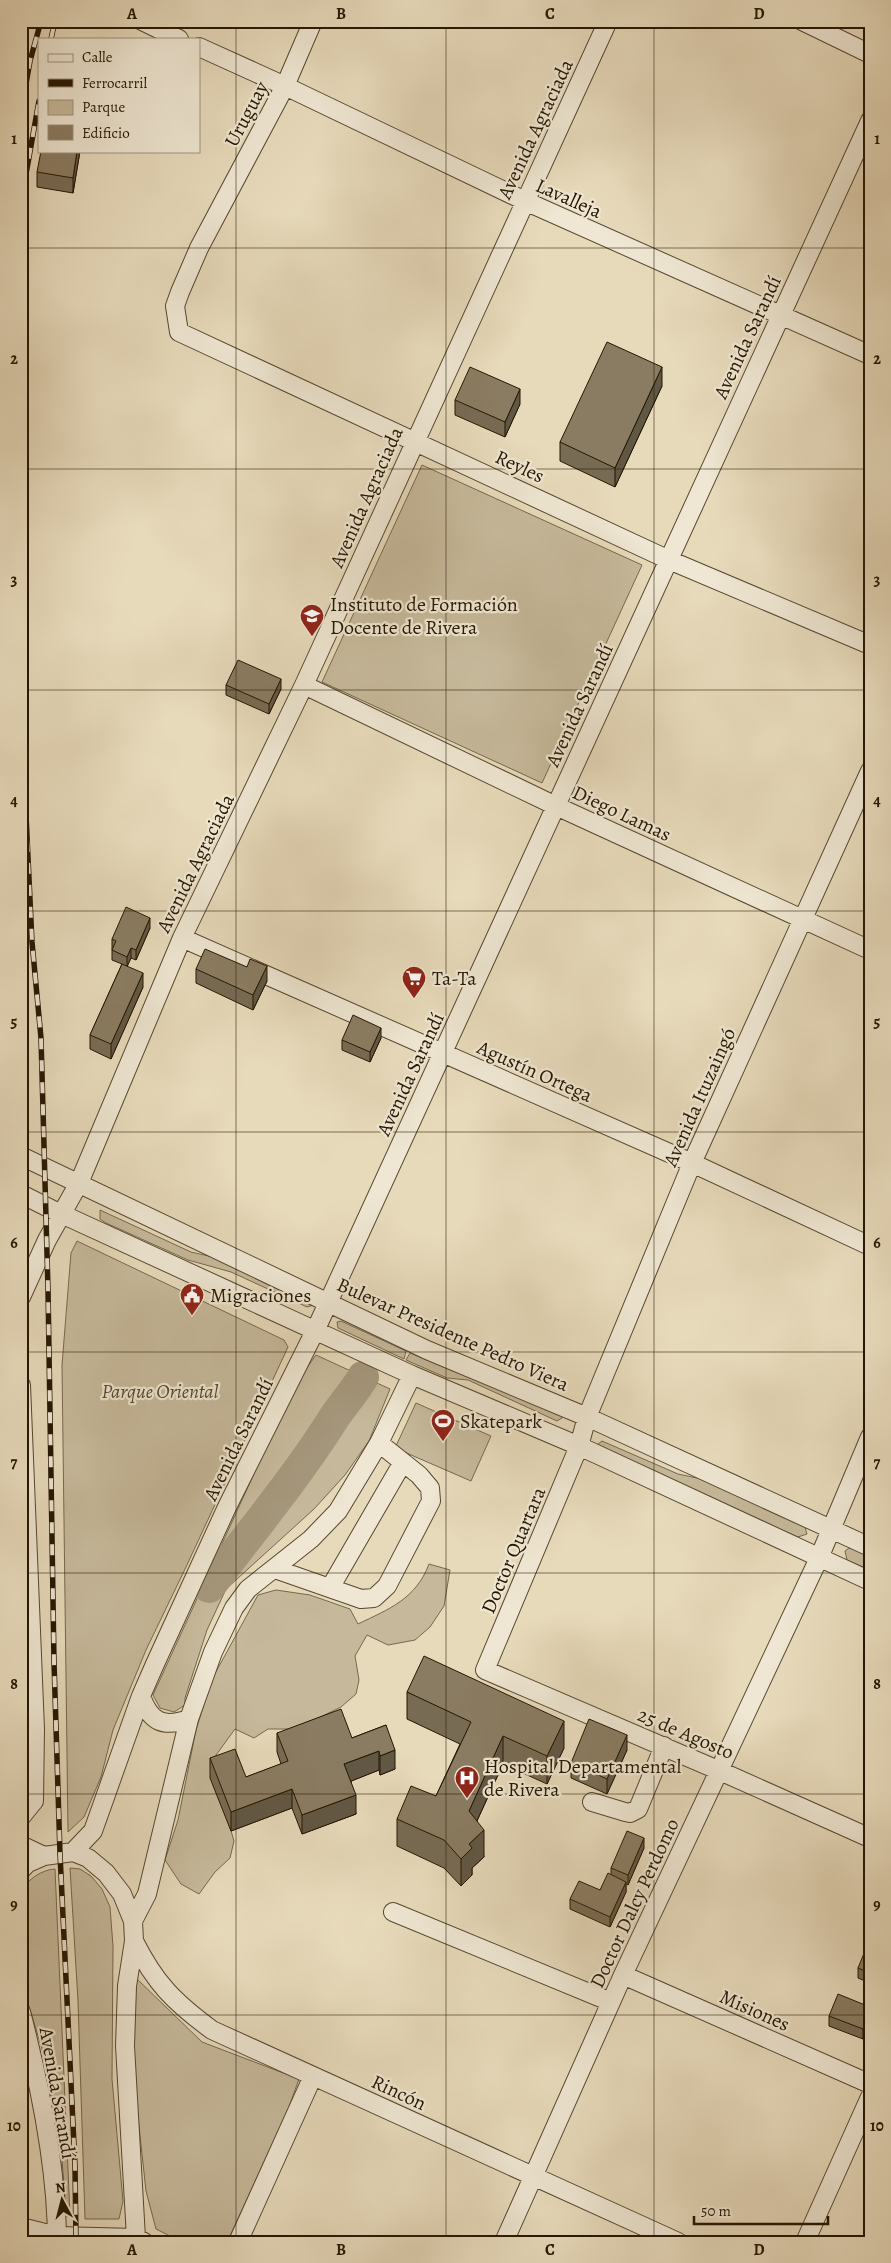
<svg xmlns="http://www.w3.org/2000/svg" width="891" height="2263" font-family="Alegreya,serif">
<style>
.green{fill:#c6b99b;stroke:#76684e}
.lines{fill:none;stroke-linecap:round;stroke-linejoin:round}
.river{stroke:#a5977c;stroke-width:32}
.minor-casing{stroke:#564730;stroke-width:20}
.minor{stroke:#efe7d3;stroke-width:18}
.rail-casing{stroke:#251601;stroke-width:5.5}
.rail{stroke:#efe7d3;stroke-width:4;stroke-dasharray:11;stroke-linecap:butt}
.wall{fill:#776b54;stroke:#251601}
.shaded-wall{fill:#615745;stroke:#251601}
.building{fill:#8a7c62;stroke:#251601}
.grid{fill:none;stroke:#251601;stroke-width:1;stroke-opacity:0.55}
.labels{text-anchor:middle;stroke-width:4.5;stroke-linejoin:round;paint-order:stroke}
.street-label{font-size:20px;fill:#251601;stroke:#efe7d3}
.poi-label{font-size:20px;fill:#251601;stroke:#efe7d3;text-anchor:start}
.park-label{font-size:20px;font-style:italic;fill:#55472f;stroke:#efe7d3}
.neatline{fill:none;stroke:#251601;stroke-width:2}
.grid-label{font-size:16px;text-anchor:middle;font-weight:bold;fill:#251601}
</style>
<rect width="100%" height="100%" fill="#e7dabb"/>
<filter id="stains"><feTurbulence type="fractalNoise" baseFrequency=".004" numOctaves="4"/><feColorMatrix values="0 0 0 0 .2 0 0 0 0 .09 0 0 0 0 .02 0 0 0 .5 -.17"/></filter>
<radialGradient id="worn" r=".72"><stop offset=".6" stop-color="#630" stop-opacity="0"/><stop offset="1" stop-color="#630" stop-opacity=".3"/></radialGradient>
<path class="green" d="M422,465L642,565L542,783L322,682Z
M100,1210L191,1252L226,1260L314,1305L307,1307L231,1272L188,1260L106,1223L100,1219Z
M77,1241L284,1340L288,1347L186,1567L146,1650L113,1730L101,1777L84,1817L68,1832L62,1365L71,1253Z
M341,1321L406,1351L404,1359L338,1328L337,1322Z
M410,1353L444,1367L469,1372L562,1415V1418L557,1421L468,1380L447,1378L406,1360Z
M316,1355L390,1389L369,1441L345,1475L314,1509L226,1589L207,1630L185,1698V1705L174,1712L160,1708L153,1695L294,1386Z
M416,1403L491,1436L471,1481L395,1448Z
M602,1441L678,1474L711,1481L804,1524L807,1534L798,1537L612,1454L599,1448L598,1444Z
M849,1548H854L870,1555V1570L847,1560L845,1551Z
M429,1564L450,1570L444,1606L430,1627L415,1640L388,1645L367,1635L355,1656L359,1680L356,1694L341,1707L296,1729H268L254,1738L235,1729L211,1762L234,1841L230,1858L215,1872L199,1894L181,1884L165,1860L178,1820L196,1730L212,1679L258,1595L276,1590L310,1595L350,1609L358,1624C389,1609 416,1599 429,1564Z
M70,1868L80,1869L91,1876L102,1889L110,1907L113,1946L112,2079L123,2201L119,2219H85L78,2001Z
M55,1869L70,2216H66L62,2159L53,2106L42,2049L21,1980V1890C29,1879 41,1870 55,1869Z
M136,1978L202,2042L299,2079L285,2118L227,2242H182L156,2229L146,2191L130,2044Z"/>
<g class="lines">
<path class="river" d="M209,1587C251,1532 295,1479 332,1421C341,1406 354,1393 363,1377"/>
<defs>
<path id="minor" d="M142,21L179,39
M313,21L285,86L199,248L180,292L175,306L179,332L669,560L870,645
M802,21L870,54
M199,47L285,86L525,201L870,355
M304,685L556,806L870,950
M870,771L692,1163L587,1417L579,1446L485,1670L720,1771L870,1838
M182,938L692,1163L870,1246
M21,1156L427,1350L587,1417L870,1547
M21,1194L55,1211L412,1375L579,1446L870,1581
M21,1297L47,1240L79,1183L182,938L304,685L608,21
M21,1385L35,1729L34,1801L21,1817
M275,1569L361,1599L374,1598L387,1586L431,1501L430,1488L419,1475L379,1443
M330,1588L403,1462
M141,1696C150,1722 163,1728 189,1719
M592,1802L625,1812L630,1813L638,1809L664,1746
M21,1845L44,1856
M73,1852L88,1858L106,1873L122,1894L133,1921L134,1941L127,1986L125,2046L136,2238
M21,1870L28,1863L44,1856L73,1852L93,1831L141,1696L155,1664L227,1507L316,1329L870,121
M393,1912L611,2002
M133,1921L147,1894L189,1719L213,1652L234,1608L248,1589L311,1539L338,1511L379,1443L412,1375
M134,1941C155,1983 174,2002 212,2030L678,2242
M623,1975L870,2084
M21,2012C40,2085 57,2166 57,2242
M21,2227L57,2236L136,2238L144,2242
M238,2242L313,2076
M504,2242L623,1975L819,1558L870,1437
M805,2242L870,2097"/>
</defs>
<use href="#minor" class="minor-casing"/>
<use href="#minor" class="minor"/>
<defs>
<path id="rail" d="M51,39L55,21
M21,112L30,61L41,21
M21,202L39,101
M21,709L32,942L41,1038L48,1289L54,1662L60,1854L75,2166L76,2242"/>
</defs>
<use href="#rail" class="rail-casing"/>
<use href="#rail" class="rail"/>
</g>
<path class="wall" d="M80,151L73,193L37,187V172Z
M662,386L615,487L560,461V442Z
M455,400L520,404L505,437L455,415Z
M226,685L281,689L269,714L226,695Z
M150,928L136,960L131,958L127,966L143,987L111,1059L90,1049V1035L122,964L112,960V939Z
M247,967L267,981L253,1010L196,983V969Z
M381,1038L370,1062L342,1050V1040Z
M407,1692L564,1748L547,1784L503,1764L477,1821L484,1857L472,1868V1875L461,1886L444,1868L397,1846V1819L436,1796L460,1744L407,1719Z
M386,1725L395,1769L380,1775L379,1770L351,1781L356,1814L302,1834L292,1808L231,1831L210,1778V1758L246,1777L281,1764L277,1752V1733L352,1738Z
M627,1750L607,1794L571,1778V1763Z
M644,1848L628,1885L626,1884V1892L610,1927L570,1909V1899L600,1890L611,1875V1868Z
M870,1947V1983L858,1978V1968Z
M870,2007V2022L863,2039L829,2026V2016Z"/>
<path class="shaded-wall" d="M77,151H80L73,193V178Z
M662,367V386L615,487V468Z
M520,389V404L505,437V422Z
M281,679V689L269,714V704Z
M150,918V928L136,960V950Z
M131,948V958L127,967V957Z
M267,966V981L253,1010V995Z
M143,973V987L111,1059V1044Z
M381,1028V1038L370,1062V1052Z
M564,1721V1748L547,1784V1756Z
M627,1735V1750L607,1794V1779Z
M503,1736V1764L469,1838V1811Z
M395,1750V1769L380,1775V1756Z
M379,1751V1770L344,1784V1764Z
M292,1789V1808L231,1831V1812Z
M356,1795V1814L302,1834V1815Z
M484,1830V1857L472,1868V1875L461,1886V1859L469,1844Z
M644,1838V1848L628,1885V1875Z
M626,1882V1892L610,1927V1917Z
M870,2012V2022L863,2039V2029Z"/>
<path class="building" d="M41,151H77L73,178L37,172Z
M607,342L662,367L615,468L560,442Z
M470,367L520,389L505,422L455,400Z
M238,660L281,679L269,704L226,685Z
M126,907L150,918L136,950L131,948L127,957L112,950L116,941L112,939Z
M205,949L247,967L250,959L267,966L253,995L196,969Z
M122,964L143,973L111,1044L90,1035Z
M353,1015L381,1028L370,1052L342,1040Z
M424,1656L564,1721L547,1756L503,1736L469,1811L484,1830L469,1844L472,1848L461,1859L444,1840L397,1819L411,1786L436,1796L471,1722L407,1692Z
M341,1709L352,1738L386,1725L395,1750L380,1756L379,1751L344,1764L356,1795L302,1815L292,1789L231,1812L210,1758L235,1749L246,1777L288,1761L277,1733Z
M589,1719L627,1735L607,1779L571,1763Z
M627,1831L644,1838L628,1875L611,1868Z
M608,1873L626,1882L610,1917L570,1899L579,1881L600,1890Z
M867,1946L870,1947V1973L858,1968Z
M838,1994L870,2007V2012L863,2029L829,2016Z"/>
<path class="grid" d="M236,21V2242M446,21V2242M654,21V2242M21,248H870M21,469H870M21,690H870M21,911H870M21,1132H870M21,1352H870M21,1573H870M21,1794H870M21,2015H870"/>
<defs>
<symbol id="university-pin" viewBox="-11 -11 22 30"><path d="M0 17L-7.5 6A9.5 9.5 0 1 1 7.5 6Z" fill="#8f2418" stroke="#efe7d3"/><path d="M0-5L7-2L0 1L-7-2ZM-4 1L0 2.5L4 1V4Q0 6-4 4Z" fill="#fff"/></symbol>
<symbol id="supermarket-pin" viewBox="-11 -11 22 30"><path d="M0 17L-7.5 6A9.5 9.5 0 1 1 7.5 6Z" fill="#8f2418" stroke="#efe7d3"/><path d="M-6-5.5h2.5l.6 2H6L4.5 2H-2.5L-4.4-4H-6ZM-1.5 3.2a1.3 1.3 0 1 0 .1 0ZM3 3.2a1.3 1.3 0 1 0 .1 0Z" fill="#fff"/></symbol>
<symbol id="civic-pin" viewBox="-11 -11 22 30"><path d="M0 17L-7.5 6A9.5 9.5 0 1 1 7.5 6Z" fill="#8f2418" stroke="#efe7d3"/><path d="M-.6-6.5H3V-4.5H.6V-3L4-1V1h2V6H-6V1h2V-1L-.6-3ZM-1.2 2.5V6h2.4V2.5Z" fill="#fff"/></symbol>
<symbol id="stadium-pin" viewBox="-11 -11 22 30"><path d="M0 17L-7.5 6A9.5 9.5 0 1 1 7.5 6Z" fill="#8f2418" stroke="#efe7d3"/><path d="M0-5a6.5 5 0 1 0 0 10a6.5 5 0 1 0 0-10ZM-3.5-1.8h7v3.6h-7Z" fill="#fff"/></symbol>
<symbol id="hospital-pin" viewBox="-11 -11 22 30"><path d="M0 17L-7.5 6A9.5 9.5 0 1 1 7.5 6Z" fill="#8f2418" stroke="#efe7d3"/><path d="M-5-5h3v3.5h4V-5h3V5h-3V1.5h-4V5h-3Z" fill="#fff"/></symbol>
</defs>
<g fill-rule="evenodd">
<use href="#university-pin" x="298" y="602" width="28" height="38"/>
<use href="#supermarket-pin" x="400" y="964" width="28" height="38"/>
<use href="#civic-pin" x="178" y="1281" width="28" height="38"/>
<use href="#stadium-pin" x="429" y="1407" width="28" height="38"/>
<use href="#hospital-pin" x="453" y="1764" width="28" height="38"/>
</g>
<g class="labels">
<g class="street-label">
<text transform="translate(246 114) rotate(-62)" y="7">Uruguay</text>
<text transform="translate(535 129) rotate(-65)" y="7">Avenida Agraciada</text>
<text transform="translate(569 198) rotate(24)" y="7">Lavalleja</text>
<text transform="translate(747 337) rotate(-65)" y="7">Avenida Sarandí</text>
<text transform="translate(520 466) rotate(25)" y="7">Reyles</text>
<text transform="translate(366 497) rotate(-66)" y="7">Avenida Agraciada</text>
<text transform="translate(579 705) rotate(-65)" y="7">Avenida Sarandí</text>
<text transform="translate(622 813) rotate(25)" y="7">Diego Lamas</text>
<text transform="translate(195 863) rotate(-64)" y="7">Avenida Agraciada</text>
<text transform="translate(535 1071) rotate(24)" y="7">Agustín Ortega</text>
<text transform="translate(410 1074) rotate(-65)" y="7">Avenida Sarandí</text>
<text transform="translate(699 1097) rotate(-66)" y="7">Avenida Ituzaingó</text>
<text transform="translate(453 1334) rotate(24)" y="7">Bulevar Presidente Pedro Viera</text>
<text transform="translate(238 1439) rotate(-64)" y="7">Avenida Sarandí</text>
<text transform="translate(513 1550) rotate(-67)" y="7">Doctor Quartara</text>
<text transform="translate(686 1733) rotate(23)" y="7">25 de Agosto</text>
<text transform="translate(634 1903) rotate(-65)" y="7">Doctor Dalcy Perdomo</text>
<text transform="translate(755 2010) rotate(24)" y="7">Misiones</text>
<text transform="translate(399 2092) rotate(25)" y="7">Rincón</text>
<text transform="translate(58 2093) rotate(80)" y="7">Avenida Sarandí</text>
</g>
<g class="poi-label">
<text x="330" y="611">Instituto de Formación<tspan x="330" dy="23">Docente de Rivera</tspan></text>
<text x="432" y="985">Ta-Ta</text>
<text x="210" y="1302">Migraciones</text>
<text x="460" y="1428">Skatepark</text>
<text x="484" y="1773">Hospital Departamental<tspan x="484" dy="23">de Rivera</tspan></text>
</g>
<g class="park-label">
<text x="160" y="1398">Parque Oriental</text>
</g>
</g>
<rect width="891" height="2263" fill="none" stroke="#e7dabb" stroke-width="55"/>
<rect x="38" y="38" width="162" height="115" fill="#efe7d3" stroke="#9e937f"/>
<rect x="48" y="54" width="25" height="8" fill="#efe7d3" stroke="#9e937f"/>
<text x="82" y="62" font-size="15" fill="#251601">Calle</text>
<rect x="48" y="79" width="25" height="8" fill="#251601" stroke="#9e937f"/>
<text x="82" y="88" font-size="15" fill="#251601">Ferrocarril</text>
<rect x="48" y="100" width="25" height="15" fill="#c6b99b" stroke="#9e937f"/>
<text x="82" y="112" font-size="15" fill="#251601">Parque</text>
<rect x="48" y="125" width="25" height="15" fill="#8a7c62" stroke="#9e937f"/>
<text x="82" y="138" font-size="15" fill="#251601">Edificio</text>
<g transform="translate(62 2200) rotate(353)" stroke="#efe7d3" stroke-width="4" paint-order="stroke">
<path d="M0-4L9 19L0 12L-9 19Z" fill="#251601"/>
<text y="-8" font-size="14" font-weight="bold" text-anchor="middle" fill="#251601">N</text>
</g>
<path d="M694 2216v8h134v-8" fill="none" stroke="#251601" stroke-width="2.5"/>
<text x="701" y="2216" font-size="15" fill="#251601" stroke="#efe7d3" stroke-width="4" paint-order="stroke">50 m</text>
<rect x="28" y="28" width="836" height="2208" class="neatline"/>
<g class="grid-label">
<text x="132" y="19">A</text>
<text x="341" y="19">B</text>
<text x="550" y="19">C</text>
<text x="759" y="19">D</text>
<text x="14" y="144">1</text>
<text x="877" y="144">1</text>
<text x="14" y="364">2</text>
<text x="877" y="364">2</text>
<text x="14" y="585">3</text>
<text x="877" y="585">3</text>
<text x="14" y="806">4</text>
<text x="877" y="806">4</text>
<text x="14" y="1027">5</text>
<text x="877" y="1027">5</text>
<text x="14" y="1248">6</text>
<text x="877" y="1248">6</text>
<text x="14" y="1468">7</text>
<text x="877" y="1468">7</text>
<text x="14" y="1689">8</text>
<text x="877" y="1689">8</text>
<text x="14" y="1910">9</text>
<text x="877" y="1910">9</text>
<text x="14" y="2131">10</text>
<text x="877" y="2131">10</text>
<text x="132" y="2255">A</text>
<text x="341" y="2255">B</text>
<text x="550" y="2255">C</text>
<text x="759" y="2255">D</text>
</g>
<rect width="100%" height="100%" filter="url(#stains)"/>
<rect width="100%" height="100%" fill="url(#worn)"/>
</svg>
